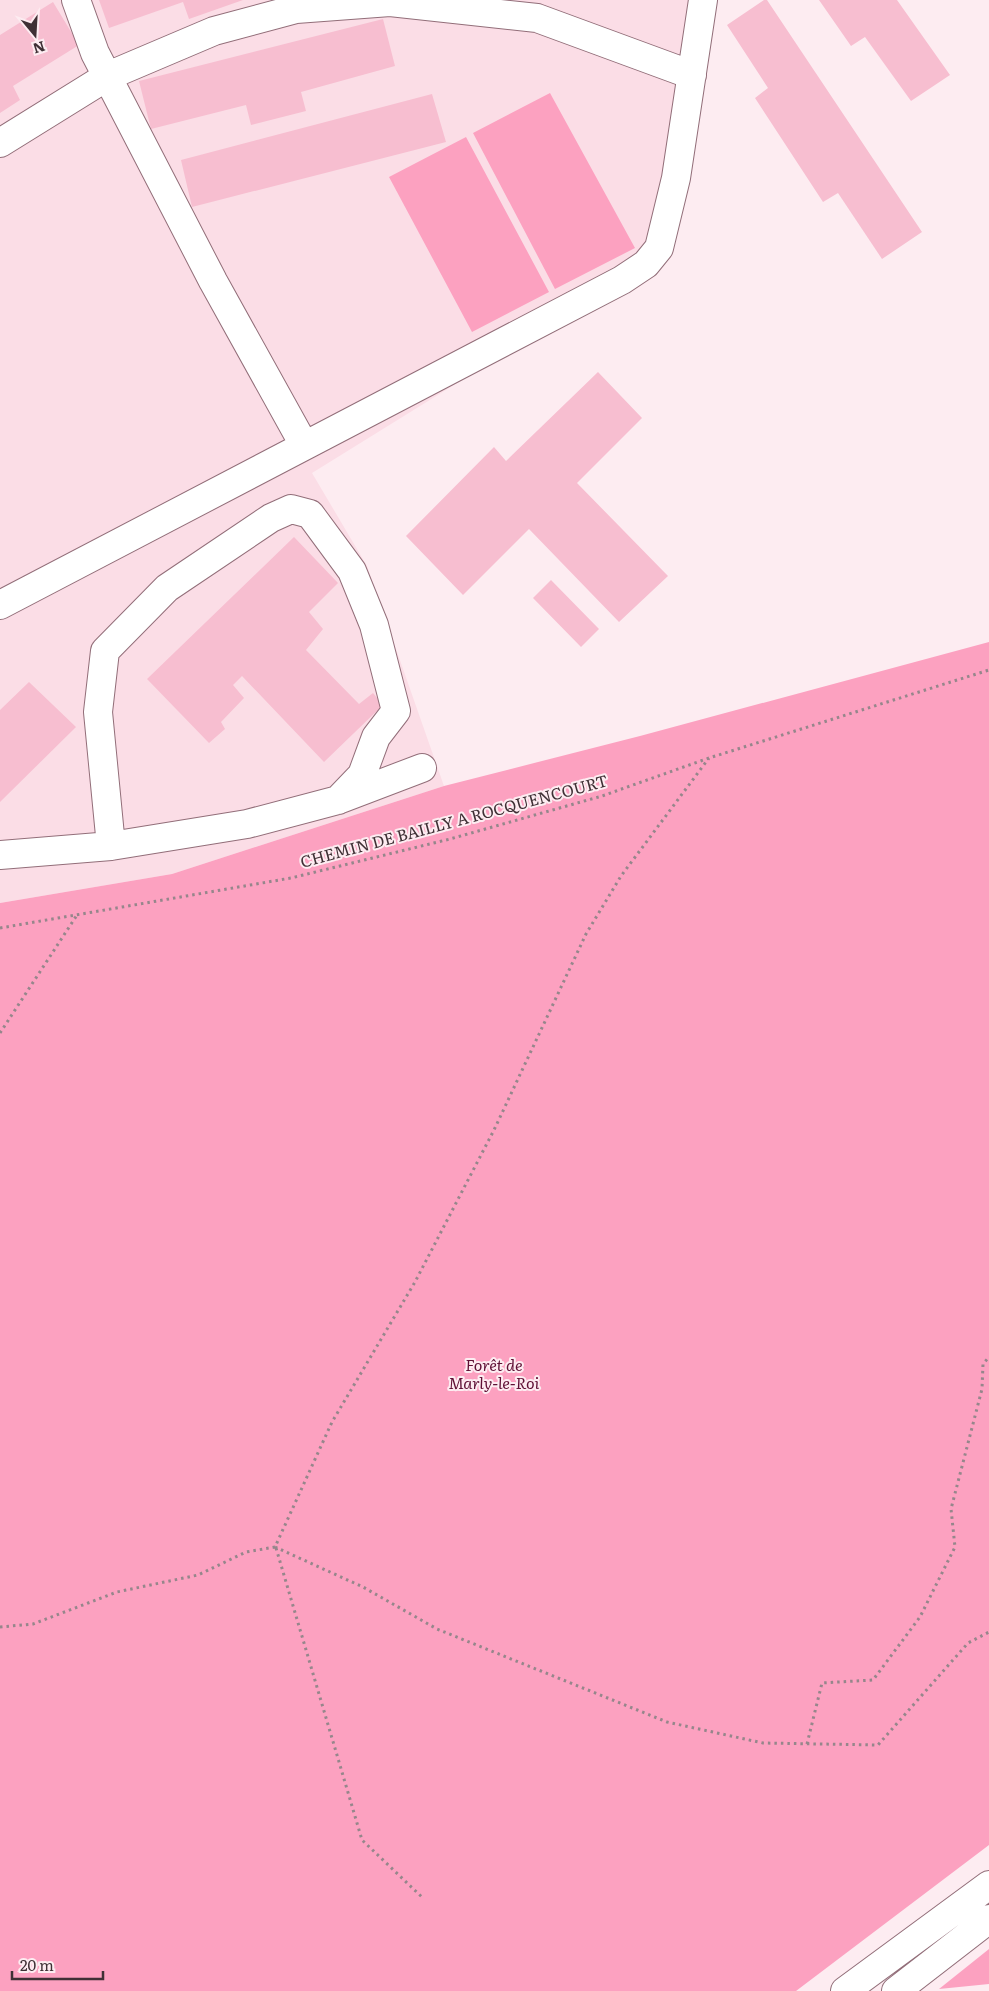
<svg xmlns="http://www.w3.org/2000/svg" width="989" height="1991" font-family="Literata,serif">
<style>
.built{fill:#fbdde6}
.green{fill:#fca1c0}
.building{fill:#f7bed0}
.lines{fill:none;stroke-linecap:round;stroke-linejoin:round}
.minor-casing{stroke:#926e79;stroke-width:30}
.highway-casing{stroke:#926e79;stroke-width:30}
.path{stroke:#96868b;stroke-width:3;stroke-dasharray:2.5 4;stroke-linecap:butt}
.minor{stroke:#fff;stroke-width:28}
.highway{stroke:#fff;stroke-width:28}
.labels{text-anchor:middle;stroke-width:4;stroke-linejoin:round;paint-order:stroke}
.street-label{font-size:16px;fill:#3f3035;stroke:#fdecf1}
.park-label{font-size:16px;font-style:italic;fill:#5f1035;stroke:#fdecf1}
</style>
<rect width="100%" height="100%" fill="#fdecf1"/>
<path class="built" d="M0,0H714L700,97L665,264L603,305L575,310L312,473L367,566L444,786L172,874L0,903Z"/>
<path class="green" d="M550,93L635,248L555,289L473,133Z
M466,137L549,292L472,332L389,177Z
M989,642V1845L796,1991H0V903L172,874L444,786L640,736Z
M989,1949V1984L939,1989Z"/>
<path class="building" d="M99,0H243L189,19L183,2L109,28Z
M764,0H767L922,232L882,259L838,193L823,202L755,98L768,88L727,25Z
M819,0H897L950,75L911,101L865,37L851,46Z
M53,2L79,45L13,86L20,100L0,113V35Z
M383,19L395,66L301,92L306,111L251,125L246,105L151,129L139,81Z
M432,94L446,142L192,207L181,160Z
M598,372L642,418L577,483L668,576L619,622L529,529L463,595L406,536L494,447L506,461Z
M294,537L338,583L309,612L323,629L306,650L359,704L373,693L383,705L324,762L242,676L233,685L244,698L221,722L225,729L209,743L147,679Z
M551,580L599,629L581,647L533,598Z
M29,682L76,727L0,802V710Z"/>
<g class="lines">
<defs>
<path id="minor" d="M76,0L95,53L213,281L304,445
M0,143L108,76L214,31L296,9L390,2L537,18L692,75
M0,605L622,280L646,264L659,248L676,178L703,0
M111,846L98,712L105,651L167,588L271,518L291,509L310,514L352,571L374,625L396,711L376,737L362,775L338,800
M0,855L111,846L247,824L338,800L422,768"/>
<path id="highway" d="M845,1991L989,1885
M896,1991L989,1919"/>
</defs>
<use href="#minor" class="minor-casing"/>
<use href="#highway" class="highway-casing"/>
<path class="path" d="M0,928L291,878L450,839L602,796L709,758L989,670
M0,1033L77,915
M275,1547L363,1587L437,1629L667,1722L763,1743L878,1745L968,1643L989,1632
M276,1548L362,1840L424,1899
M0,1627L33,1624L117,1592L198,1575L246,1552L275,1547L332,1422L415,1282L494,1130L586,934L621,876L709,758
M807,1744L822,1683L873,1680L920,1617L955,1547L951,1509L982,1389L983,1364L989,1357"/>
<use href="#minor" class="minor"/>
<use href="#highway" class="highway"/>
</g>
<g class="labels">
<g class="street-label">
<text transform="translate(454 821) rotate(-15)" y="6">CHEMIN DE BAILLY A ROCQUENCOURT</text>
</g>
<g class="park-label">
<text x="494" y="1371">Forêt de<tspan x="494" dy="18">Marly-le-Roi</tspan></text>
</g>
</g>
<g transform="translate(35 35) rotate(162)" stroke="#fdecf1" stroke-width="4" paint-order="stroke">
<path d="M0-4L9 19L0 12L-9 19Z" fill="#3f3035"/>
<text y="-8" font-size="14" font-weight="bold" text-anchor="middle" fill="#3f3035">N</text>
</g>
<path d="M12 1971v8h91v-8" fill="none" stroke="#3f3035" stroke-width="2.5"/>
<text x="20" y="1971" font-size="15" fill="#3f3035" stroke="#fdecf1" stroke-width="4" paint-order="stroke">20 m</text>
</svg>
